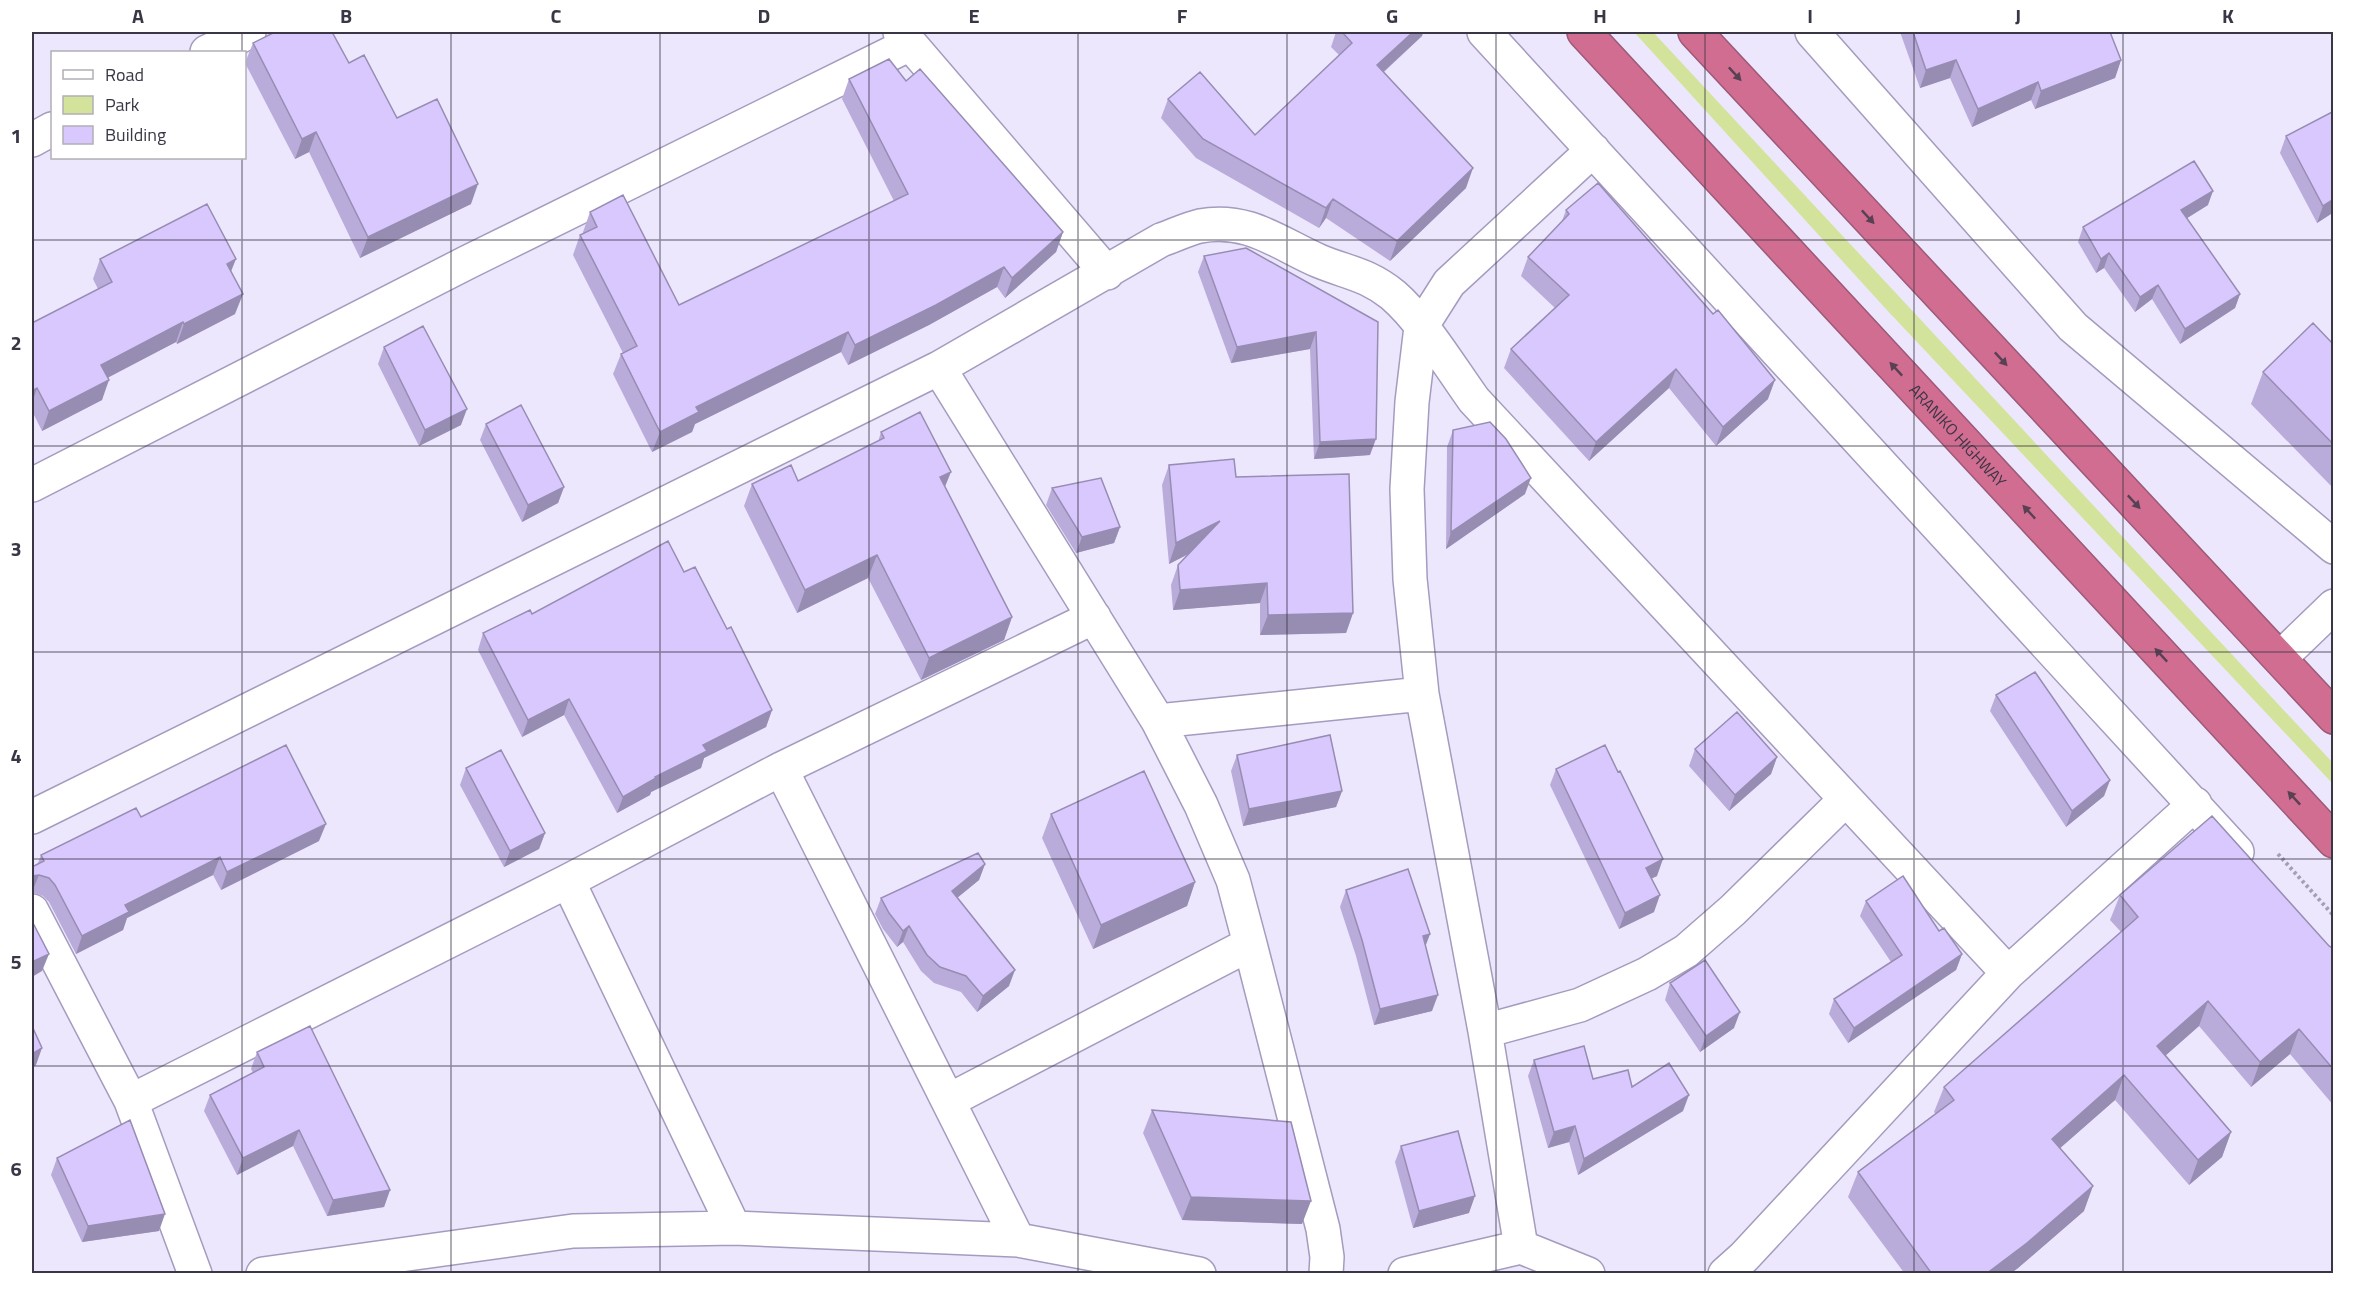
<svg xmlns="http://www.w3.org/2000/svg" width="2365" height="1305" font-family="'Titillium Web',sans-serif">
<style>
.green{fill:#d3e39b}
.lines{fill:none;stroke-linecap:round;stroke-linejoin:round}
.minor-casing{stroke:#a59bbe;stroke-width:36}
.highway-casing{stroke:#9c5a76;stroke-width:36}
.path{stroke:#a59fb3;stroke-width:4;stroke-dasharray:3 3;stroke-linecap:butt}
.minor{stroke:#fff;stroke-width:33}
.highway{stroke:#d16d91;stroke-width:33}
.wall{fill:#baacda}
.shaded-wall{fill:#978cb2}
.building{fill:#d8c8fe;stroke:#978cb2;stroke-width:1.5}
.oneway{fill:#594154}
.grid{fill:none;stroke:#3b3645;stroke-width:1.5;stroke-opacity:0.55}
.labels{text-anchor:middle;stroke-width:4.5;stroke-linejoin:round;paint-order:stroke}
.street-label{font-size:16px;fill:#3b3645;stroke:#fff}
.neatline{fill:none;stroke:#3b3645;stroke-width:2}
.grid-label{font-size:20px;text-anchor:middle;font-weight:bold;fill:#3b3645}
</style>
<rect width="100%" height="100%" fill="#ede7fe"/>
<path class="green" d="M1634,32H1653L2333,763V784L1885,308Z"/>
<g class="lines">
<defs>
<path id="minor" d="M900,32L1107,273
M1484,32L2237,852
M1812,32L2073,327L2334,547
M207,52L249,32
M32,140L52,129
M939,368L1158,721L1201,805L1233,880L1250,944L948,1101
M32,485L468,262L910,44
M2280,658L2334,606
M1158,721L1422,694
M781,769L1018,1240
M32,817L939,368L1161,240C1173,236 1187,229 1200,226C1248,217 1278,243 1319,261C1348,273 1367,274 1393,295C1422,320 1451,368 1474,400L2008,973
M568,881L734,1228
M32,911L131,1101L195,1274
M1250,944L1323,1229L1327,1257L1326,1274
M1485,1031L1580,1005L1647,974L1686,951L1733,910L1846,799
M131,1101L568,881L781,769L1094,617
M1521,1247L1485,1031L1422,694L1410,579L1407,489L1412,402L1421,327L1449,283L1593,150
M263,1274L573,1231L734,1228L1018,1240L1199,1274
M1405,1274L1521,1247L1588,1274
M1725,1274L1744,1257L2008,973L2195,804"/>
<g id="highway">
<path id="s1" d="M1584,32L2334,841"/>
<path d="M1695,32L2334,717"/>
</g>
</defs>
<use href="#minor" class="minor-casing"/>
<use href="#highway" class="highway-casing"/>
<path class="path" d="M2278,854L2334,916"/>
<use href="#minor" class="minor"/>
<use href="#highway" class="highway"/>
</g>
<path class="wall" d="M1336,32H1423L1422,36L1384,72L1466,188L1390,261L1326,218L1319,228L1196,158L1161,118L1168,99L1255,135L1339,55L1331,47Z
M1900,32H2110L2121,60L2115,78L2035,109L2031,100L1972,127L1950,78L1920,88Z
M253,43L349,63L471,204L360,258L309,152L295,159L245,63Z
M849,79L906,81L1063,232L1056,252L1005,298L997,287L929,325L848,365L841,352L695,424L692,432L652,452L613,374L621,354L623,353L573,255L580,235L583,234V232L590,212L679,305L894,201L842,99Z
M2334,111V212L2317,223L2280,153L2286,136Z
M2208,205L2187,218L2240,294L2235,308L2180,344L2152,299L2135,312L2104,268L2096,273L2078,242L2083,227Z
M1566,210L1768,399L1716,446L1669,388L1589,461L1504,368L1511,349L1555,308L1521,276L1528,257L1562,221Z
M1204,256L1378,322L1370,455L1314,459L1310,349L1231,363L1198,272Z
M100,259L231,272L235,314L177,344L176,342L107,377L102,400L42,431L32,411V323L98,289L93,279Z
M2334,345V489L2251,404L2263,372Z
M384,347L461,425L419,446L378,364Z
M486,424L564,487L558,503L522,522L480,440Z
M1453,430L1525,494L1446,549L1447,447Z
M881,432L945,487L1012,617L1004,640L921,680L868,578L797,613L744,506L752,484L798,481L878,442Z
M1169,465L1236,477L1353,613L1346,633L1260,635V603L1173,610L1171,585L1178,565L1189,554L1169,564L1162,485Z
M1052,488L1120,527L1114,543L1076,553L1046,505Z
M684,572L727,629L772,710L766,727L704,758L701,768L651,792L650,795L617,813L564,715L522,737L478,650L483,633L532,614Z
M1996,695L2110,780L2104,796L2066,827L1990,711Z
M1695,749L1777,757L1771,774L1729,811L1689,766Z
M1237,755L1342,791L1336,807L1243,826L1231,771Z
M466,768L545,833L539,849L504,867L460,785Z
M1556,769L1657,876L1652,878L1654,912L1619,929L1550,785Z
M1051,814L1195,882L1187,906L1093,949L1042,838Z
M141,817L319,841L221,890L213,875L127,918L123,930L76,954L49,902L43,896L32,892V867L38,863L41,855Z
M985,864L979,880L957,898L1009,986L977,1012L961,992L934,983L921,971L903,942L897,947L883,929L875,914L881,898Z
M1346,890L1430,934L1425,946L1432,1011L1374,1025L1356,956L1340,907Z
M2120,895L2329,946L2334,949V1106L2290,1054L2251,1087L2199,1026L2166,1055L2231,1132L2222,1157L2189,1185L2115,1100L2060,1148L2084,1211L2018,1268L2010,1274H1905L1848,1197L1858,1172L1936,1114L1934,1112L1944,1087L2121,932L2110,920Z
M1866,901L1962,954L1956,970L1848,1043L1829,1014L1834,999L1891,962L1860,916Z
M1670,983L1734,1028L1700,1052L1665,1000Z
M257,1052L390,1190L384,1207L327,1216L293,1146L237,1175L204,1111L210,1095L253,1073L251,1069Z
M1534,1060L1593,1079L1632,1087L1683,1111L1578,1175L1569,1142L1548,1148L1528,1076Z
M1152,1110L1302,1224L1182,1220L1143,1133Z
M1401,1146L1469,1213L1413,1228L1395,1162Z
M57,1158L159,1231L82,1242L51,1175Z"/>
<path class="shaded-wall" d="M1413,32H1423L1422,36L1370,84L1377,65Z
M1956,60L1950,78L1920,88L1926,70Z
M2121,60L2115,78L2035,109L2041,91Z
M2038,82L2031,100L1972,127L1978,109Z
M316,132L309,152L295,159L302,139Z
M1473,168L1466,188L1390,261L1397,241Z
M478,184L471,204L360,258L368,237Z
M2213,191L2208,205L2176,225L2181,210Z
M1333,199L1326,218L1319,228L1326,208Z
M2334,199V212L2317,223L2323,206Z
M1063,232L1056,252L1005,298L1012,278Z
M2109,253L2104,268L2096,273L2101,259Z
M236,259L228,279L227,264Z
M1004,267L997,287L929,325L848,365L855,345Z
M2158,285L2152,299L2135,312L2140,297Z
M243,294L235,314L177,344L184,324Z
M2240,294L2235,308L2180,344L2185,329Z
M183,322L176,342L94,385L101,365Z
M848,332L841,352L695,424L692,432L652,452L660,432L696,407Z
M1316,332L1310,349L1231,363L1237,347Z
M1676,369L1669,388L1589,461L1596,442Z
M109,380L102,400L42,431L49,411Z
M1775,380L1768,399L1716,446L1723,427Z
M37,388L32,403V391Z
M467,409L461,425L419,446L425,430Z
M1376,439L1370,455L1314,459L1320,442Z
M951,472L942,494L940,477Z
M1531,478L1525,494L1446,549L1451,532Z
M564,487L558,503L522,522L528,505Z
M1220,521L1213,541L1169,564L1176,543Z
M1120,527L1114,543L1076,553L1082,537Z
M877,555L868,578L797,613L805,590Z
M1267,583L1260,603L1173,610L1180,590Z
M1353,613L1346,633L1260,635L1268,615Z
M1012,617L1004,640L921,680L929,658Z
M569,699L564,715L522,737L528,720Z
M772,710L766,727L704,758L701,768L651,792L650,795L617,813L623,797L655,777L703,745Z
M1777,757L1771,774L1729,811L1735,795Z
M2110,780L2104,796L2066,827L2072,811Z
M1342,791L1336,807L1243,826L1249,809Z
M326,824L319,841L221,890L227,872Z
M545,833L539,849L504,867L510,851Z
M220,857L213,875L127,918L123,930L76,954L82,936L125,905Z
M1663,859L1657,876L1640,884L1646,868Z
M985,864L979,880L946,907L952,891Z
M39,875L32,892V876Z
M1195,882L1187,906L1093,949L1101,925Z
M1660,895L1654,912L1619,929L1625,913Z
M909,926L903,942L897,947L903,931Z
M1430,934L1424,950L1423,936Z
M49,954L42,971L32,977V962Z
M1962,954L1956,970L1848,1043L1854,1028Z
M1015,970L1009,986L977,1012L983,996Z
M1438,995L1432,1011L1374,1025L1380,1009Z
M2208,1001L2199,1026L2148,1071L2157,1046Z
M1740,1012L1734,1028L1700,1052L1706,1036Z
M2299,1029L2290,1054L2251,1087L2260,1062Z
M42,1048L36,1065L32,1068V1054Z
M2124,1075L2115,1100L2042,1164L2052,1139Z
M1689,1095L1683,1111L1578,1175L1584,1159Z
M1575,1126L1569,1142L1548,1148L1554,1132Z
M299,1130L293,1146L237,1175L243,1158Z
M2231,1132L2222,1157L2189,1185L2198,1160Z
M2093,1186L2084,1211L2018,1268L2010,1274H1986Z
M390,1190L384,1207L327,1216L333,1200Z
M1475,1196L1469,1213L1413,1228L1419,1211Z
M1191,1197L1311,1201L1302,1224L1182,1220Z
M165,1214L159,1231L82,1242L88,1226Z"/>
<path class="building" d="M275,32H332L349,63L364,55L397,118L437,99L478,184L368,237L316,132L302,139L253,43Z
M1342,32H1413L1377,65L1473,168L1397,241L1333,199L1326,208L1203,139L1168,99L1200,72L1255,135L1352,43Z
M1913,32H2110L2121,60L2041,91L2038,82L1978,109L1956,60L1926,70Z
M889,59L906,81L920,69L1063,232L1012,278L1004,267L936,305L855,345L848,332L696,407L699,412L660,432L621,354L637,346L580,235L597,227L590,212L623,195L679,305L908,194L849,79Z
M2334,111V199L2323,206L2286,136Z
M2194,161L2213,191L2181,210L2240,294L2185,329L2158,285L2140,297L2109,253L2101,259L2083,227Z
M1598,183L1713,314L1718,310L1775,380L1723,427L1676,369L1596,442L1511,349L1569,295L1528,257L1569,214L1566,210Z
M207,204L236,259L227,264L243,294L184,324L183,322L101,365L109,380L49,411L37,388L32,391V323L112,282L100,259Z
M1246,248L1378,322L1376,439L1320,442L1316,332L1237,347L1204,256Z
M2313,323L2334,345V445L2263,372Z
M423,326L467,409L425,430L384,347Z
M521,405L564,487L528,505L486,424Z
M920,412L951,472L940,477L1012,617L929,658L877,555L805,590L752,484L791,465L798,481L884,438L881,432Z
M1490,422L1506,439L1531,478L1451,532L1453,430Z
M1234,459L1236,477L1349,474L1353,613L1268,615L1267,583L1180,590L1178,565L1220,521L1176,543L1169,465Z
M1101,478L1120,527L1082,537L1052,488Z
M668,541L684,572L695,567L727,629L731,627L772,710L703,745L707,751L655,777L656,778L623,797L569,699L528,720L483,633L530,610L532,614Z
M2035,672L2110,780L2072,811L1996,695Z
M1737,712L1777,757L1735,795L1695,749Z
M1330,735L1342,791L1249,809L1237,755Z
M286,745L326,824L227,872L220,857L125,905L129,912L82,936L55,885L49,878L39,875L32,876V867L44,861L41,855L136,808L141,817Z
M1605,745L1618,772L1620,771L1663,859L1646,868L1660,895L1625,913L1556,769Z
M501,750L545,833L510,851L466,768Z
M1144,771L1195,882L1101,925L1051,814Z
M2212,816L2329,946L2334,949V1070L2299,1029L2260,1062L2208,1001L2157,1046L2231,1132L2198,1160L2124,1075L2052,1139L2093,1186L2027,1243L1986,1274H1932L1858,1172L1954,1100L1944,1087L2138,917L2120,895Z
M978,853L985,864L952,891L1015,970L983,996L966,976L940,967L927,955L909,926L903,931L889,913L881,898Z
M1408,869L1430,934L1423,936L1438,995L1380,1009L1362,940L1346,890Z
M1903,876L1939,931L1944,928L1962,954L1854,1028L1834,999L1902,955L1866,901Z
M32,921L49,954L32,962Z
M1705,960L1740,1012L1706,1036L1670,983Z
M32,1026L42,1048L32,1054Z
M310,1026L390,1190L333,1200L299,1130L243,1158L210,1095L264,1067L257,1052Z
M1584,1046L1593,1079L1628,1070L1632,1087L1669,1063L1689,1095L1584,1159L1575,1126L1554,1132L1534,1060Z
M1152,1110L1291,1122L1311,1201L1191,1197Z
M130,1120L165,1214L88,1226L57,1158Z
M1458,1131L1475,1196L1419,1211L1401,1146Z"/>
<defs><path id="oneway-solid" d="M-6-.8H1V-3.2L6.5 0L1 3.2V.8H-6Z" transform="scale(1.5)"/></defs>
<g class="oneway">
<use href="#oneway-solid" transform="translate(1735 74) rotate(47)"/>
<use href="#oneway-solid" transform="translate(1868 217) rotate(47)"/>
<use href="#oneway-solid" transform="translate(2001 359) rotate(47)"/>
<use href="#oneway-solid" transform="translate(1896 369) rotate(-133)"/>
<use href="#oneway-solid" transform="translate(2134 502) rotate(47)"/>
<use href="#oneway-solid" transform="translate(2029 512) rotate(-133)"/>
<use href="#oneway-solid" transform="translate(2161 655) rotate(-133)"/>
<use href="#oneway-solid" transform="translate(2294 798) rotate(-133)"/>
</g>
<path class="grid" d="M242,32V52M451,32V1274M660,32V1274M869,32V1274M1078,32V1274M1287,32V1274M1496,32V1274M1705,32V1274M1914,32V1274M2123,32V1274M242,158V1274M32,240H2334M32,446H2334M32,652H2334M32,859H2334M32,1066H2334"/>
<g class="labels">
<g class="street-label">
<text dy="6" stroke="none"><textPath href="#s1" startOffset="550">ARANIKO HIGHWAY</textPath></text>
</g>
</g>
<rect width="2365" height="1305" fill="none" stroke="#ffffff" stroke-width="66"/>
<rect x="51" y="51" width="195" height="108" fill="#ffffff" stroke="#b1afb5" stroke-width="1.5"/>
<rect x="63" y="70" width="30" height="9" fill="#ffffff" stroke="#b1afb5" stroke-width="1.5"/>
<text x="105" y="81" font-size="18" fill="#3b3645">Road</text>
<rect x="63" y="96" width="30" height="18" fill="#d3e39b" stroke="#b1afb5" stroke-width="1.5"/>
<text x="105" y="111" font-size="18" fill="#3b3645">Park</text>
<rect x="63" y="126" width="30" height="18" fill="#d8c8fe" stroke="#b1afb5" stroke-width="1.5"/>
<text x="105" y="141" font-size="18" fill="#3b3645">Building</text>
<rect x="33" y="33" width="2299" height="1239" class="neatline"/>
<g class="grid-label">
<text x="138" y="23">A</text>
<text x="346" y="23">B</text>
<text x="556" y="23">C</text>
<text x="764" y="23">D</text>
<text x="974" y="23">E</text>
<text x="1182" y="23">F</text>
<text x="1392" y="23">G</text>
<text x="1600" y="23">H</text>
<text x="1810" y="23">I</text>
<text x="2018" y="23">J</text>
<text x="2228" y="23">K</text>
<text x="16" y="143">1</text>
<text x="16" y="350">2</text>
<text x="16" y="556">3</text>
<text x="16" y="763">4</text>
<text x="16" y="969">5</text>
<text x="16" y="1176">6</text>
</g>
</svg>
